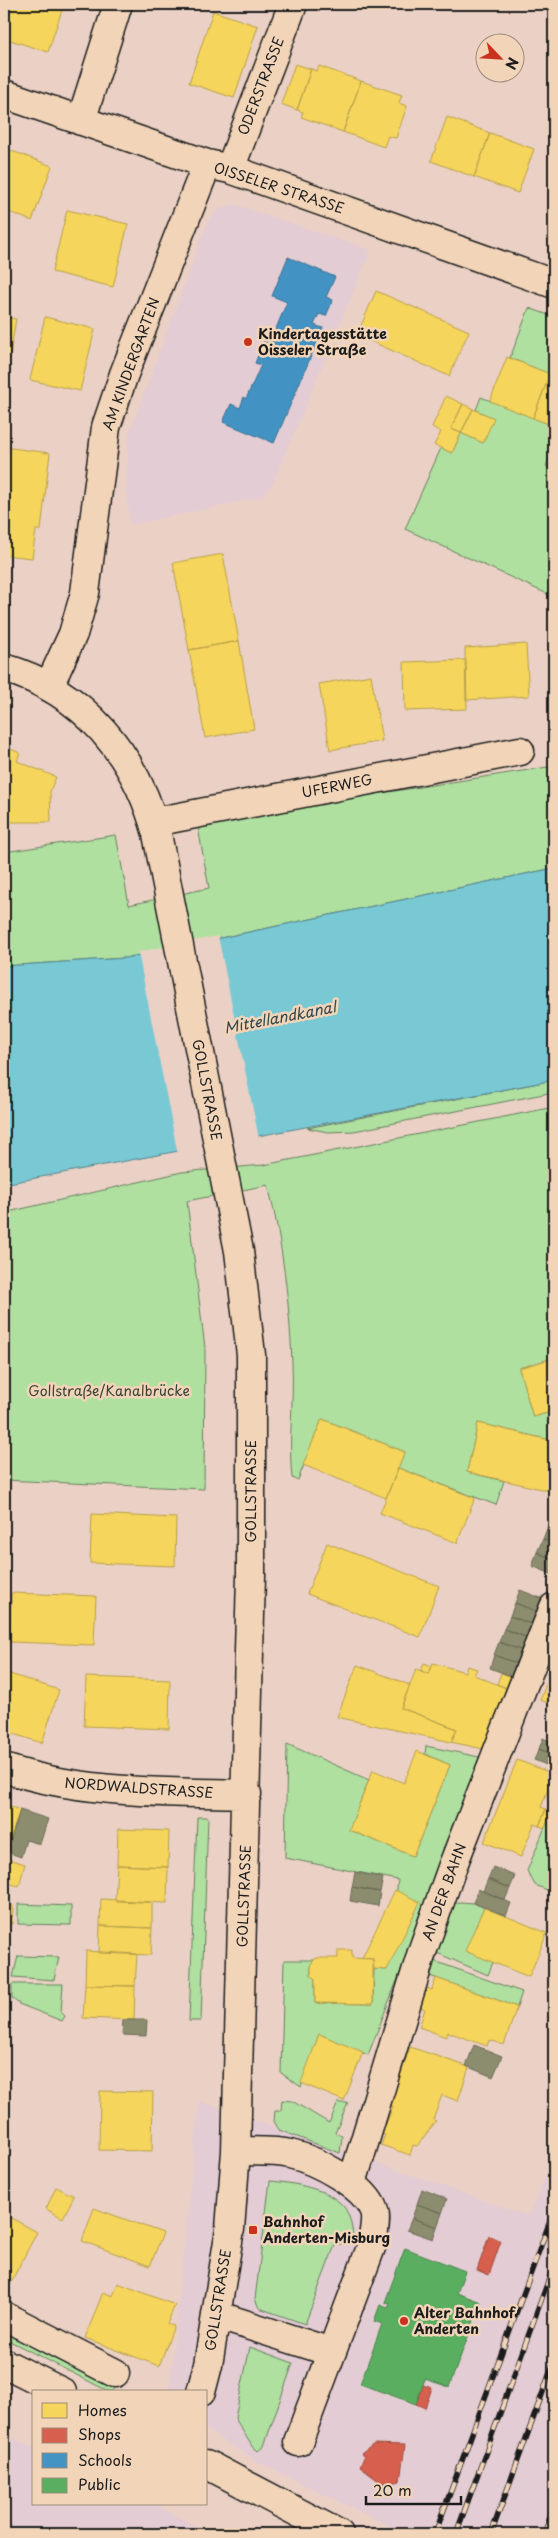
<svg xmlns="http://www.w3.org/2000/svg" width="558" height="2538" font-family="'Playpen Sans',sans-serif">
<style>
.built{fill:#e3ccd3}
.green{fill:#afe0a0;stroke:#667e5e}
.water{fill:#79c9d5;stroke:#54848b}
.pier{fill:#ebd1c5}
.homes{fill:#f6d55c;stroke:#b59e49}
.shops{fill:#d6604d;stroke:#9e4c3e}
.schools{fill:#4393c3;stroke:#376f91}
.public{fill:#5aae61;stroke:#47824c}
.industry{fill:#8c8c6e;stroke:#6a6a55}
.lines{fill:none;stroke-linecap:round;stroke-linejoin:round}
.street-casing{stroke:#1c1c1c;stroke-width:31}
.secondary-casing{stroke:#1c1c1c;stroke-width:31}
.street{stroke:#f2d5b9;stroke-width:28}
.secondary{stroke:#f2d5b9;stroke-width:28}
.rail-casing{stroke:#1c1c1c;stroke-width:5.5}
.rail{stroke:#f2d5b9;stroke-width:4;stroke-dasharray:11;stroke-linecap:butt}
.poi-dot{fill:#c8321e;stroke:#f2d5b9;stroke-width:2}
.labels{text-anchor:middle;stroke-width:5;stroke-linejoin:round;paint-order:stroke}
.street-label{font-size:14px;fill:#1c1c1c;stroke:#f2d5b9}
.poi-label{font-size:14px;font-weight:bold;fill:#1c1c1c;stroke:#f2d5b9;text-anchor:start}
.park-label{font-size:14px;fill:#394336;stroke:#f2d5b9}
.water-label{font-size:15px;font-style:italic;fill:#33474a;stroke:#f2d5b9}
</style>
<rect width="100%" height="100%" fill="#ebd1c5"/>
<filter id="ink" filterUnits="userSpaceOnUse"><feTurbulence type="fractalNoise" baseFrequency=".02" numOctaves="2"/><feDisplacementMap in="SourceGraphic" scale="10" xChannelSelector="R" yChannelSelector="G"/><feConvolveMatrix kernelMatrix="1 2 1 2 8 2 1 2 1" color-interpolation-filters="sRGB"/></filter>
<g filter="url(#ink)">
<path class="built" d="M234,204L371,250L273,483L262,497L131,525L126,493L129,434L208,220L220,208Z
M199,2101L529,2216L554,2154V2534H402V2532L261,2464L206,2430V2392H169Z
M4,2434L34,2448V2504H154L209,2534H4Z"/>
<path class="green" d="M529,308L554,317V376L510,358Z
M481,397L554,426V445L546,466L554,470V597L405,529L441,448L452,453L461,433L483,443L493,418L476,410Z
M554,766V868L125,958L4,966V852L116,835L129,905L209,888L197,822Z
M554,1080V1092L354,1131L328,1132L307,1128Z
M554,1107V1358L519,1368L533,1417L554,1411V1441L478,1423L467,1472L504,1481L496,1505L398,1468L405,1452L322,1419L298,1480L292,1478C288,1440 294,1402 292,1363C290,1306 282,1240 268,1185L187,1201L205,1348L204,1489L4,1480V1213L182,1172L264,1165Z
M287,1744L369,1780L349,1830L413,1856L450,1765L425,1754L426,1746L484,1758L368,2055L319,2034L301,2087L281,2073L284,1960H315L311,1964V1975L315,1979V2003L373,2004L374,1969L387,1970L398,1880L285,1858Z
M554,1805V1893L535,1885L527,1871Z
M197,1817H208L201,2021H189Z
M460,1902L473,1903L484,1907L466,1951L493,1962L488,1975L437,1953L452,1904Z
M18,1904L71,1906V1925L18,1924Z
M18,1956L59,1957L54,1980L13,1977Z
M434,1961L522,1992L517,2007L430,1976Z
M12,1984H63L61,2012L65,2016L62,2021L19,2004L12,1998Z
M282,2100L292,2101L329,2123L338,2103H348L335,2133L342,2136L340,2153L279,2130L274,2121L275,2111H281Z
M270,2181C293,2183 328,2188 344,2207C351,2216 352,2230 354,2241L335,2245L305,2324L259,2308L255,2299Z
M4,2329L113,2384L115,2387L111,2392L100,2387L4,2338Z
M250,2347L293,2363L264,2446L258,2451L253,2448L235,2418Z"/>
<path class="water" d="M554,868V1080L4,1184V966L125,958Z"/>
<path class="pier" d="M218,936L259,1139L178,1155L138,952Z"/>
<path class="homes" d="M10,4H64L48,52L4,38V22Z
M213,11L258,26L234,98L189,83Z
M295,64L311,69L297,110L281,104Z
M319,66L361,81L343,132L301,117L303,112L297,110L311,69L317,71Z
M361,81L402,95L399,103L407,106L396,138L388,136L384,147L343,132Z
M447,117L490,133L474,177L431,161Z
M490,133L534,149L518,193L474,177Z
M4,148L52,166L32,221L4,210Z
M67,210L128,224L113,287L52,272Z
M376,291L469,331L449,376L357,335Z
M4,317L16,319L4,390Z
M45,317L95,329L80,391L30,380Z
M507,357L550,374L533,418L490,401Z
M550,374L554,376V426L533,418Z
M446,396L463,404L451,429L461,433L452,453L434,445L441,432L432,427Z
M463,404L473,409L461,433L451,429Z
M473,409L494,418L483,443L461,433Z
M4,447L50,453L41,530H36L32,558L4,555Z
M223,554L239,641L189,650L173,563Z
M239,641L254,729L205,738L189,650Z
M526,644L529,696L466,700L465,648Z
M466,660L467,709L405,711L404,662Z
M371,675L382,741L330,750L319,684Z
M4,746L20,753L17,761L56,777L50,791L51,822H9V815L4,813Z
M554,1358V1411L533,1417L519,1368Z
M322,1419L405,1452L386,1498L303,1465Z
M478,1423L554,1441V1471L550,1491L467,1472Z
M398,1468L475,1498L457,1543L380,1513Z
M92,1514L176,1518L175,1566L90,1563Z
M327,1543L439,1586L420,1637L307,1594Z
M11,1593L96,1596L94,1645L10,1642Z
M424,1663L432,1666L429,1674L421,1671Z
M433,1663L465,1672L467,1666L477,1669L474,1675L511,1690L488,1750L451,1742L457,1729L401,1708L416,1669L429,1674Z
M554,1664V1705L540,1700Z
M357,1665L410,1685L401,1708L457,1729L451,1742L337,1717Z
M4,1672L59,1690L42,1743L4,1731Z
M501,1673L516,1678L511,1690L497,1684Z
M86,1677L170,1680L169,1729L84,1726Z
M417,1751L450,1765L413,1856L349,1830L373,1770L404,1783Z
M517,1760L554,1774L541,1807L546,1809L539,1826L534,1824L521,1857L484,1842Z
M5,1805L20,1810L4,1859V1809Z
M546,1809L551,1812L545,1828L539,1826Z
M118,1829L169,1831L168,1867L117,1865Z
M4,1858L25,1864L19,1886L4,1882Z
M117,1865L168,1867L167,1903L115,1901Z
M395,1890L420,1902L387,1970L374,1969L373,1959L362,1958Z
M101,1899L152,1902V1928L100,1926Z
M4,1905H13L12,1924L4,1923Z
M484,1907L547,1933L529,1977L465,1951Z
M100,1926L152,1928L151,1955L99,1953Z
M338,1950H352V1958L373,1959V2004L315,2003V1979L311,1975V1964L316,1958H338Z
M86,1951L137,1954L135,1986L85,1985Z
M436,1978L517,2007L504,2045L489,2040L487,2046L448,2032L446,2037L419,2027L425,2009L420,2007L426,1988L432,1990Z
M85,1985L135,1986L134,2020L83,2018Z
M319,2034L363,2052L344,2101L301,2083Z
M410,2047L469,2067L458,2101L442,2095L433,2120L436,2121L417,2146L413,2145L410,2155L381,2145L385,2135L382,2134L393,2106L390,2105Z
M100,2091L153,2092L152,2151L99,2150Z
M56,2187L74,2196L63,2218L46,2209Z
M94,2208L163,2233L150,2266L82,2241Z
M4,2214L37,2232L10,2284L4,2281Z
M118,2283L175,2305L167,2324L174,2326L159,2366L85,2338L103,2292L113,2296Z"/>
<path class="shops" d="M489,2236L501,2241L489,2275L477,2270Z
M423,2385L432,2388L425,2408L416,2404Z
M374,2444L405,2445L400,2481L384,2485L360,2467L364,2457L361,2454Z"/>
<path class="schools" d="M288,257L335,277L326,297L333,300L326,316L319,314L314,325L323,328L274,443L223,422L231,404L240,408L244,397L246,399L261,365L255,363L266,336L272,338L287,302L272,296Z"/>
<path class="public" d="M405,2248L465,2271L457,2293L481,2302L449,2387L425,2379L416,2404L360,2384L382,2324L374,2321L380,2305L388,2308L390,2303L385,2302Z"/>
<path class="industry" d="M548,1526L554,1528V1544L543,1539Z
M543,1539L554,1544V1560L537,1552Z
M537,1552L554,1560V1575L532,1566Z
M520,1590L546,1600L541,1613L515,1603Z
M515,1603L541,1613L536,1626L510,1616Z
M510,1616L536,1626L531,1639L504,1629Z
M504,1629L531,1639L526,1652L499,1642Z
M499,1642L526,1652L521,1665L494,1655Z
M494,1655L521,1665L516,1678L490,1668Z
M543,1738L554,1743V1755L539,1749Z
M539,1749L554,1755V1768L534,1760Z
M20,1810L48,1819L40,1844L26,1840L21,1857L7,1852Z
M493,1867L515,1876L510,1888L488,1879Z
M355,1872L383,1878L380,1892L352,1887Z
M488,1879L510,1888L505,1900L483,1891Z
M352,1887L380,1892L378,1906L350,1901Z
M478,1889L511,1903L506,1916L473,1903Z
M123,2020H147L146,2036L122,2035Z
M474,2045L502,2056L493,2077L466,2066Z
M422,2189L447,2199L442,2213L417,2204Z
M417,2204L442,2213L437,2227L412,2218Z
M412,2218L437,2227L433,2239L407,2230Z"/>
<g class="lines">
<defs>
<path id="street" d="M4,94L207,164L230,169L554,284
M81,121L118,4
M230,169L293,4
M4,668C84,691 136,756 157,834L239,1251L251,1355V1575L236,2151L230,2229L208,2365L201,2392
M49,686L73,634L85,593L106,427L124,374L207,164
M154,822L520,751
M4,1768C81,1794 166,1792 247,1794
M236,2151C253,2152 273,2150 290,2154C316,2160 365,2185 374,2211C377,2219 373,2233 373,2242L298,2442
M352,2183L422,1952L453,1865L554,1607
M216,2315L331,2352
M4,2316L115,2373"/>
<path id="secondary" d="M4,2363L62,2392
M206,2464L339,2534"/>
</defs>
<use href="#street" class="street-casing"/>
<use href="#secondary" class="secondary-casing"/>
<use href="#street" class="street"/>
<use href="#secondary" class="secondary"/>
<defs>
<path id="rail" d="M435,2534L554,2210
M456,2534L554,2265
M491,2534L554,2362
M544,2534L554,2507"/>
</defs>
<use href="#rail" class="rail-casing"/>
<use href="#rail" class="rail"/>
</g>
</g>
<g class="poi-dot">
<circle cx="248" cy="342" r="5"/>
<rect x="248" y="2225" width="10" height="10" rx="2.5"/>
<circle cx="404" cy="2321" r="5"/>
</g>
<g class="labels">
<g class="street-label">
<text transform="translate(261 86) rotate(-69)" y="5">ODERSTRASSE</text>
<text transform="translate(279 188) rotate(18)" y="5">OISSELER STRASSE</text>
<text transform="translate(131 364) rotate(-70)" y="5">AM KINDERGARTEN</text>
<text transform="translate(337 786) rotate(-11)" y="5">UFERWEG</text>
<text transform="translate(207 1090) rotate(79)" y="5">GOLLSTRASSE</text>
<text transform="translate(251 1491) rotate(-90)" y="5">GOLLSTRASSE</text>
<text transform="translate(139 1788) rotate(4)" y="5">NORDWALDSTRASSE</text>
<text transform="translate(444 1892) rotate(-70)" y="5">AN DER BAHN</text>
<text transform="translate(244 1896) rotate(-88)" y="5">GOLLSTRASSE</text>
<text transform="translate(218 2300) rotate(-81)" y="5">GOLLSTRASSE</text>
</g>
<g class="poi-label">
<text x="258" y="339">Kindertagesstätte<tspan x="258" dy="16">Oisseler Straße</tspan></text>
<text x="263" y="2227">Bahnhof<tspan x="263" dy="16">Anderten-Misburg</tspan></text>
<text x="414" y="2318">Alter Bahnhof<tspan x="414" dy="16">Anderten</tspan></text>
</g>
<g class="park-label">
<text x="109" y="1396">Gollstraße/Kanalbrücke</text>
</g>
<g class="water-label">
<text transform="translate(280 1018) rotate(-11)" y="5">Mittellandkanal</text>
</g>
</g>
<rect width="558" height="2538" fill="none" stroke="#f2d5b9" stroke-width="20"/>
<rect x="10" y="10" width="538" height="2518" fill="none" stroke="#1c1c1c" stroke-width="2" filter="url(#ink)"/>
<rect x="32" y="2390" width="175" height="115" fill="#f2d5b9" stroke="#9c8b7a"/>
<rect x="42" y="2403" width="25" height="15" fill="#f6d55c" stroke="#9c8b7a"/>
<text x="78" y="2416" font-size="15" fill="#1c1c1c">Homes</text>
<rect x="42" y="2428" width="25" height="15" fill="#d6604d" stroke="#9c8b7a"/>
<text x="78" y="2440" font-size="15" fill="#1c1c1c">Shops</text>
<rect x="42" y="2453" width="25" height="15" fill="#4393c3" stroke="#9c8b7a"/>
<text x="78" y="2466" font-size="15" fill="#1c1c1c">Schools</text>
<rect x="42" y="2478" width="25" height="15" fill="#5aae61" stroke="#9c8b7a"/>
<text x="78" y="2490" font-size="15" fill="#1c1c1c">Public</text>
<g transform="translate(500 58) rotate(115)"><circle r="24" fill="#f2d5b9" stroke="#9c8b7a"/>
<path d="M0-4L9 19L0 12L-9 19Z" fill="#c8321e"/>
<text y="-8" font-size="14" font-weight="bold" text-anchor="middle" fill="#1c1c1c">N</text>
</g>
<path d="M366 2496v8h95v-8" fill="none" stroke="#1c1c1c" stroke-width="2.5"/>
<text x="373" y="2496" font-size="15" fill="#1c1c1c" stroke="#f2d5b9" stroke-width="4" paint-order="stroke">20 m</text>
</svg>
